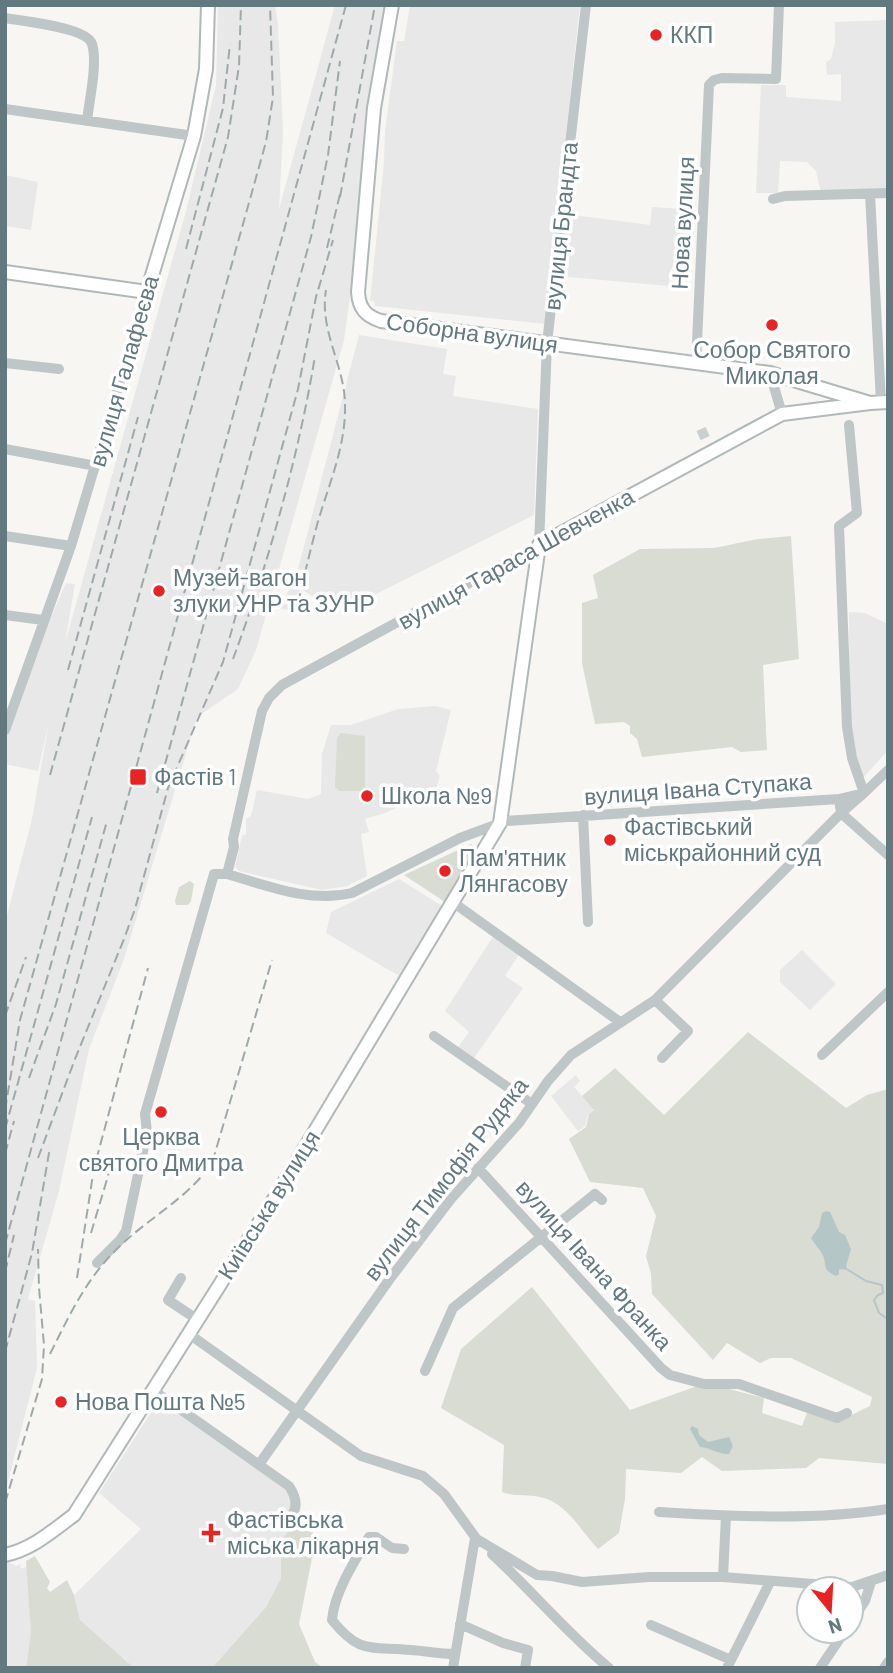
<svg xmlns="http://www.w3.org/2000/svg" width="893" height="1673" font-family="Barlow,sans-serif">
<style>
.built{fill:#e7e8e7}
.green{fill:#d8dcd2}
.water{fill:#b5c6c7}
.lines{fill:none;stroke-linecap:round;stroke-linejoin:round}
.stream{stroke:#b5c6c7;stroke-width:2}
.minor-tunnel{stroke:#cad0d0;stroke-width:10;stroke-dasharray:10 5;stroke-linecap:butt}
.major-casing{stroke:#b1b8ba;stroke-width:16}
.minor{stroke:#bfc6c8;stroke-width:10}
.major{stroke:#fff;stroke-width:12}
.rail{stroke:#9ea9ac;stroke-width:2;stroke-dasharray:10 5;stroke-linecap:butt}
.poi-dot{fill:#e72423;stroke:#fff;stroke-width:2.5}
.labels{text-anchor:middle;stroke-width:7;stroke-linejoin:round;paint-order:stroke}
.poi-label{font-size:23px;fill:#61797f;stroke:#fff;text-anchor:start}
.street-label{font-size:23px;fill:#61797f;stroke:#fff}
</style>
<rect width="100%" height="100%" fill="#f7f6f3"/>
<path class="built" d="M218,5H275L278,24L283,131L279,209L335,5H391L344,340L256,650L238,689L197,717L124,959L89,1049L59,1191L28,1299L35,1301L37,1368L5,1493V923L32,819L49,722L38,771L5,764V736L48,624L66,583L75,584L65,643L185,215L216,85Z
M410,5H580L545,324L375,306L374,301H370L384,163L385,131L397,41H404Z
M888,20V189L821,193L816,171L807,162L780,161L778,193H756L761,85H786V97L841,101V74L827,75L826,62L831,59L835,43V22Z
M5,175L38,182L31,230L5,226Z
M652,207L695,210L692,264L674,266L671,269L669,286L558,276L566,214L650,225Z
M359,335L447,349L443,374L456,376L453,396L538,409L534,515L362,601L331,602L313,597L300,588L291,611L280,608L297,573Z
M849,612L865,613L888,624V750L863,778L856,761L850,726Z
M435,706L451,710L436,771L440,776L436,789L385,813L365,819L369,832L361,834L367,876L347,886L322,890L239,871L235,867L242,836L246,834V819L251,816L257,790L308,799L321,794L322,754L331,725H351L398,709Z
M399,879L442,906L399,976L326,933L331,912Z
M494,935L520,953L505,976L523,988L472,1061L457,1049L469,1032L445,1011Z
M802,950L836,984L810,1010L780,982V970Z
M576,1075L580,1081L574,1087L594,1109L588,1115L585,1126L578,1131L551,1096Z
M165,1401L298,1495L297,1511L290,1528L281,1541V1578L266,1607L212,1668H134L80,1620L74,1595L141,1529L99,1493L158,1402Z
M5,1560L16,1566L20,1564L21,1569L28,1566L31,1632L26,1668H5Z"/>
<path class="green" d="M791,536L799,659L763,665L767,750L741,752L732,747L642,757L637,739L630,733V726L624,722L595,724L582,663V603L598,598L593,575L640,549L714,548L758,539Z
M341,733L365,736V788L363,791H340L335,787L337,738Z
M471,844L474,846V853L445,902L404,875Z
M190,881L194,884L191,901L188,905H176L175,901L179,887Z
M748,1032L846,1108L867,1095L888,1089V1464L819,1458L806,1468L722,1471L702,1457L681,1473L626,1469L625,1499L619,1533L598,1549C582,1532 565,1501 540,1497C527,1494 515,1497 502,1492L504,1445L441,1408L461,1349L532,1287L630,1410L700,1385L729,1389L764,1398L762,1413L802,1426L807,1413L837,1422L870,1406L872,1397L791,1358H771L760,1363L727,1343L713,1360L652,1294L651,1274L646,1256L656,1216L643,1188L590,1182L569,1139L586,1127L589,1114L594,1110L582,1096L615,1068L664,1115Z
M299,1525L313,1533L314,1548L299,1624L315,1662L324,1668H212L266,1607L281,1578V1541L290,1528Z
M35,1556L50,1582L47,1588L50,1592L67,1580L74,1595L80,1620L134,1668H26L31,1632L26,1561Z"/>
<path class="water" d="M827,1211L830,1212L839,1232L845,1235L851,1249L846,1266L848,1270L839,1269V1274L836,1276C825,1271 826,1269 824,1258C822,1251 814,1244 811,1238L819,1227L822,1213Z
M692,1426L698,1429L699,1435L708,1442L729,1437L733,1446L729,1454C719,1455 712,1448 700,1447L690,1429Z"/>
<g class="lines">
<path class="stream" d="M848,1270L866,1281L882,1285L883,1293L878,1295L874,1300L879,1313L888,1319"/>
<path class="minor-tunnel" d="M701,429L706,440"/>
<defs>
<path id="major" d="M392,5L374,108L358,292C359,309 366,316 381,321L770,373L870,403L888,402
M5,272L147,292L194,136L206,69L208,5
M5,1555C33,1549 52,1531 74,1515L276,1196L500,823L539,545L782,414L870,403"/>
</defs>
<use href="#major" class="major-casing"/>
<path class="minor" d="M5,18C22,21 87,27 92,44C98,63 89,101 87,121
M5,109L194,136
M870,194L881,402
M773,199L785,196L888,193
M5,363L59,369
M696,363L709,85L714,80L722,78L776,79L779,5
M770,373L782,414
M849,425L857,513L839,526L847,727L852,758L864,793L841,813L888,855
M5,449L96,466
M5,536L71,546
M5,615L43,620
M5,730L71,546L147,292
M583,815L588,922
M227,874L234,847L233,839L262,711L269,698L282,685L539,545L547,343L586,5
M454,903L620,1022
M655,1000L688,1031L662,1058
M434,1036L532,1104
M822,1055L888,992
M478,1168L661,1368L670,1375L704,1384H739L837,1418L847,1413
M97,1263L120,1240L126,1231L147,1132L145,1114L214,874H227C268,886 310,903 352,893L460,838L506,821L839,799L864,793L888,770
M181,1278L168,1300L198,1320
M189,1334L361,1456L423,1476L444,1494L478,1541
M425,1371L453,1308L595,1194L602,1200
M153,1390L289,1486C295,1495 299,1505 292,1515
M260,1463L389,1280L451,1199L519,1123L548,1081L571,1055L655,1000L841,813L839,799
M659,1512C735,1516 812,1521 888,1509
M404,1549L392,1548L376,1537H369C355,1560 334,1593 332,1620C360,1655 371,1646 411,1650C425,1651 440,1654 455,1654
M492,1554C532,1591 567,1633 609,1668
M723,1577L726,1516
M851,1622L865,1601L871,1582
M460,1624L503,1643L528,1650L525,1668
M651,1625L731,1660
M453,1668L475,1538L537,1575L552,1576L582,1582L649,1577H723L852,1587L888,1575
M727,1668L770,1582
M820,1668L845,1631
M884,1668L888,1662"/>
<use href="#major" class="major"/>
<path class="rail" d="M340,197L375,5
M327,248L341,190
M186,249L223,108L230,44
M298,603C304,577 310,551 317,525C328,486 346,447 345,405C345,366 319,331 326,290
M233,659C268,565 299,454 315,356
M68,670L138,417
M50,775L228,137L239,66L241,5
M157,793L311,237L328,155L340,61
M5,1016L26,957
M29,1078L56,1004L107,821
M5,1110L20,1020L266,142L273,97L270,5
M5,1129L92,817
M5,1154L14,1121
M38,1158L75,1059L124,939L135,909L168,788L223,662L298,389L316,297L333,240
M91,1233L111,1166
M5,1244L346,5
M5,1272L14,1235
M77,1278L94,1168L148,968
M5,1352L32,1253L50,1147
M50,1354C70,1314 87,1277 120,1246C150,1217 188,1198 212,1163L272,960
M5,1503L42,1379L44,1345L39,1288L38,1249"/>
</g>
<g class="poi-dot">
<circle cx="656" cy="35" r="7"/>
<circle cx="772" cy="325" r="7"/>
<circle cx="159" cy="591" r="7"/>
<rect x="129" y="768" width="18" height="18" rx="3.5"/>
<circle cx="367" cy="796" r="7"/>
<circle cx="610" cy="840" r="7"/>
<circle cx="445" cy="871" r="7"/>
<circle cx="161" cy="1112" r="7"/>
<circle cx="61" cy="1402" r="7"/>
<path d="M207.5 1522.5h7v7h7v7h-7v7h-7v-7h-7v-7h7z"/>
</g>
<g class="labels">
<g class="poi-label">
<text x="670" y="43">ККП</text>
<text x="772" y="358" text-anchor="middle">Собор Святого<tspan x="772" dy="26">Миколая</tspan></text>
<text x="173" y="586">Музей-вагон<tspan x="173" dy="26">злуки УНР та ЗУНР</tspan></text>
<text x="154" y="785">Фастів 1</text>
<text x="381" y="804">Школа №9</text>
<text x="624" y="835">Фастівський<tspan x="624" dy="26">міськрайонний суд</tspan></text>
<text x="459" y="866">Пам'ятник<tspan x="459" dy="26">Лянгасову</tspan></text>
<text x="161" y="1145" text-anchor="middle">Церква<tspan x="161" dy="26">святого Дмитра</tspan></text>
<text x="75" y="1410">Нова Пошта №5</text>
<text x="227" y="1528">Фастівська<tspan x="227" dy="26">міська лікарня</tspan></text>
</g>
<g class="street-label">
<text transform="translate(683 223) rotate(-87)" y="8">Нова вулиця</text>
<text transform="translate(561 226) rotate(-84)" y="8">вулиця Брандта</text>
<text transform="translate(472 333) rotate(8)" y="8">Соборна вулиця</text>
<text transform="translate(124 371) rotate(-74)" y="8">вулиця Галафеєва</text>
<text transform="translate(516 559) rotate(-29)" y="8">вулиця Тараса Шевченка</text>
<text transform="translate(698 789) rotate(-4)" y="8">вулиця Івана Ступака</text>
<text transform="translate(446 1179) rotate(-52)" y="8">вулиця Тимофія Рудяка</text>
<text transform="translate(269 1205) rotate(-58)" y="8">Київська вулиця</text>
<text transform="translate(594 1265) rotate(48)" y="8">вулиця Івана Франка</text>
</g>
</g>
<rect width="893" height="1673" fill="none" stroke="#61797f" stroke-width="14"/>
<g transform="translate(830 1610) rotate(162)"><circle r="33" fill="#ffffff" stroke="#c0c9cc" stroke-width="2"/>
<path d="M0-5L12 26L0 18L-12 26Z" fill="#e72423"/>
<text y="-10" font-size="19" font-weight="bold" text-anchor="middle" fill="#61797f">N</text>
</g>
</svg>
